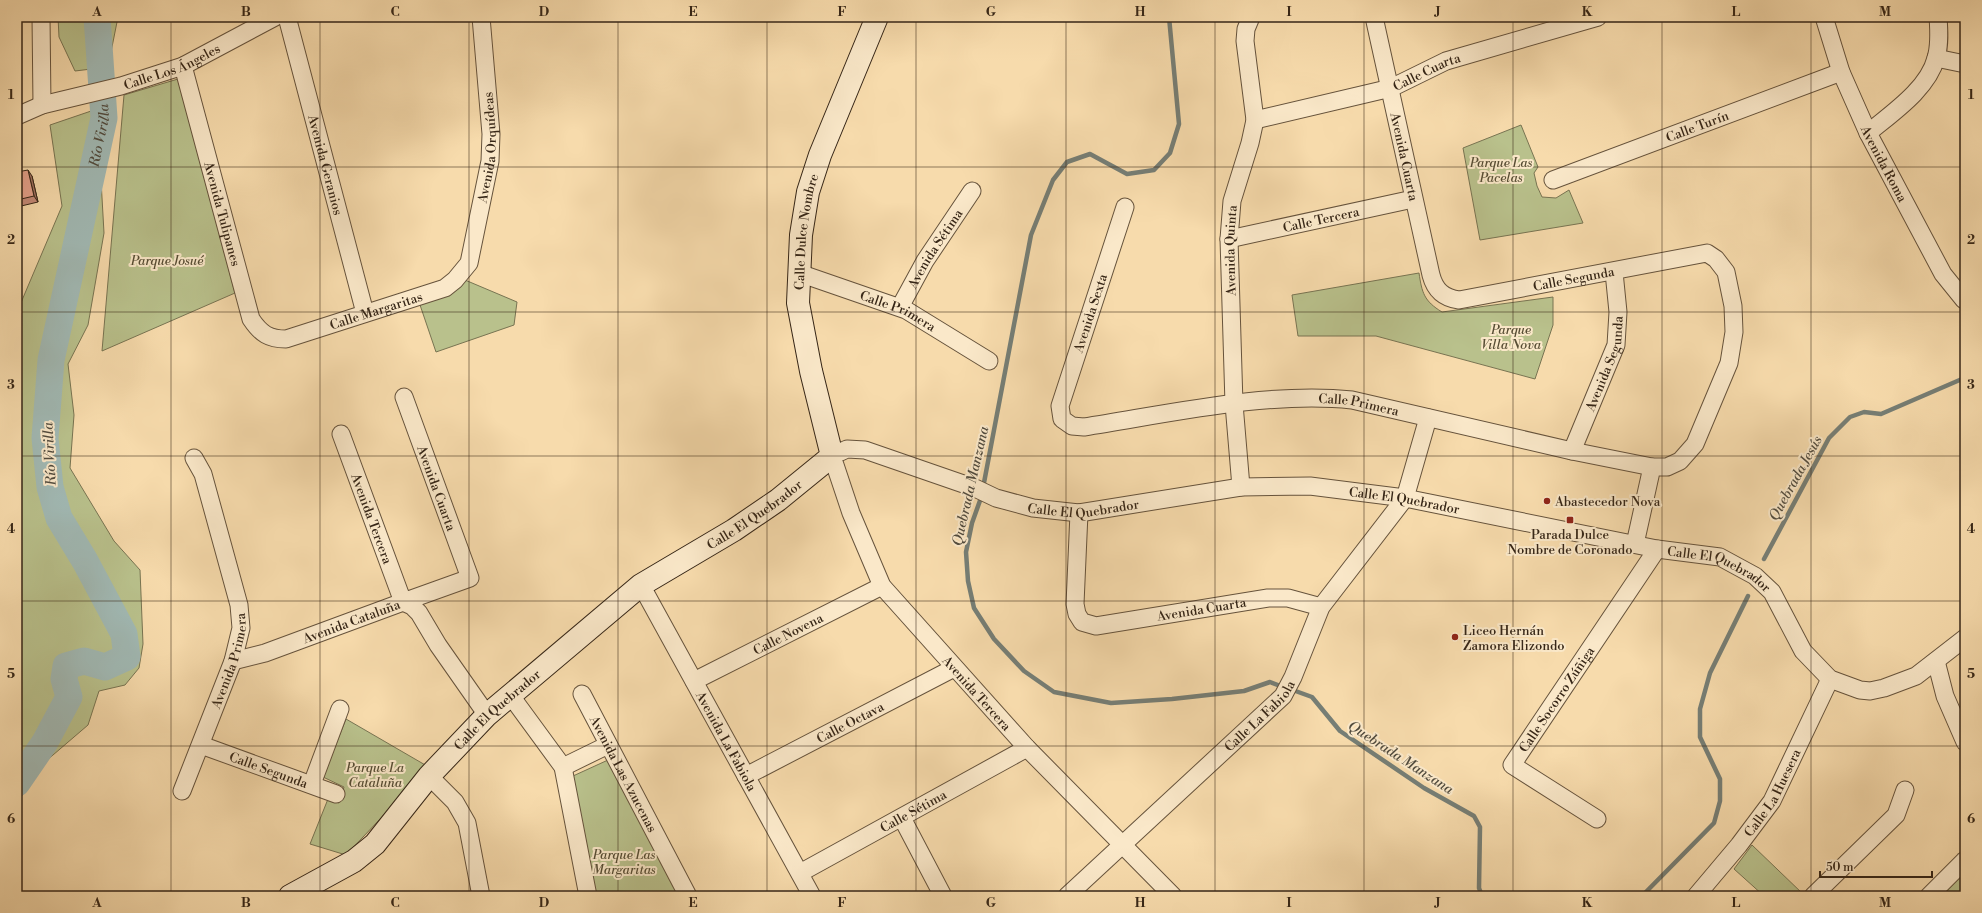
<svg xmlns="http://www.w3.org/2000/svg" width="1982" height="913" font-family="'Libre Bodoni',serif">
<style>
.green{fill:#b9c18c;stroke:#787452}
.lines{fill:none;stroke-linecap:round;stroke-linejoin:round}
.stream{stroke:#767e75;stroke-width:4.5}
.river{stroke:#a1b9b4;stroke-width:27}
.street-casing{stroke:#66533c;stroke-width:19}
.secondary-casing{stroke:#362617;stroke-width:24}
.street{stroke:#fae8c9;stroke-width:17}
.secondary{stroke:#fae8c9;stroke-width:22}
.wall{fill:#c48a78;stroke:#362617}
.shaded-wall{fill:#a07161;stroke:#362617}
.building{fill:#e4a18b;stroke:#362617}
.grid{fill:none;stroke:#362617;stroke-width:1;stroke-opacity:0.55}
.poi-dot{fill:#8f2418;stroke:#fae8c9;stroke-width:1.5}
.labels{text-anchor:middle;stroke-width:4;stroke-linejoin:round;paint-order:stroke}
.street-label{font-size:13px;fill:#362617;stroke:#fae8c9}
.park-label{font-size:13px;font-style:italic;fill:#574d34;stroke:#fae8c9}
.poi-label{font-size:13px;fill:#362617;stroke:#fae8c9;text-anchor:start}
.water-label{font-size:14px;font-style:italic;fill:#514b3e;stroke:#fae8c9}
.neatline{fill:none;stroke:#362617;stroke-width:1.5}
.grid-label{font-size:13px;text-anchor:middle;font-weight:bold;fill:#362617}
</style>
<rect width="100%" height="100%" fill="#f7dbac"/>
<filter id="stains"><feTurbulence type="fractalNoise" baseFrequency=".005" numOctaves="4"/><feColorMatrix values="0 0 0 0 .2 0 0 0 0 .09 0 0 0 0 .02 0 0 0 .5 -.17"/></filter>
<radialGradient id="worn" r=".72"><stop offset=".6" stop-color="#630" stop-opacity="0"/><stop offset="1" stop-color="#630" stop-opacity=".3"/></radialGradient>
<path class="green" d="M58,17H118L108,67L75,71L59,37Z
M178,79L235,293L102,351L124,95Z
M97,109L104,233L88,325L68,364L74,415L70,468L114,541L140,570L143,644L139,668L125,685L99,691L88,725L46,761L33,781L17,802V312L62,206L50,125Z
M1521,125L1538,167L1534,173L1537,186L1542,197L1556,198L1569,190L1583,223L1480,240L1463,148Z
M1419,273C1422,293 1424,301 1442,312L1553,297V325L1535,379L1376,336H1298L1292,295Z
M465,280L517,302L514,325L436,352L419,302Z
M346,719L427,766L397,801L346,855L310,844L328,799L339,803L344,787L323,777Z
M608,760L680,896H596L573,776Z
M1752,845L1803,894L1801,896H1764L1734,869Z
M1965,869V896H1938Z"/>
<g class="lines">
<path class="stream" d="M983,488L1031,235L1053,180L1067,162L1090,154L1127,174L1154,170L1170,153L1179,124L1169,17
M982,495L972,523L966,552L968,581L974,608L994,639L1024,671L1054,692L1111,703L1172,699L1244,691L1270,682L1283,687
M1764,559L1829,438L1850,417L1864,412L1881,414L1962,379L1965,376
M1290,689L1312,697L1340,731L1424,788L1474,816L1480,827L1479,888L1482,896
M1642,896L1714,823L1720,801V779L1700,737V709L1710,673L1748,596"/>
<path class="river" id="s1" d="M17,783L45,742L69,697L64,679L66,666L84,661L105,667L127,657L124,634L85,561L59,518L50,487L45,438L51,360L104,118L97,17"/>
<defs>
<g id="street">
<path d="M41,17L42,105"/>
<path id="s2" d="M287,17L365,313"/>
<path id="s3" d="M1374,17L1431,275C1435,290 1443,298 1459,300L1707,253L1716,259L1726,272L1733,306L1734,332L1729,363L1695,444L1680,461L1667,467H1652L1635,544"/>
<path id="s4" d="M1824,17L1841,72L1868,133L1943,274L1964,300"/>
<path d="M1936,58L1965,64"/>
<path id="s5" d="M183,66L251,319C261,334 269,339 286,339L445,288L455,280L469,263L490,161L491,134L481,17"/>
<path id="s6" d="M17,116L42,105L121,86L183,66L275,17"/>
<path id="s7" d="M1255,120L1391,88L1446,61L1598,17"/>
<path d="M1868,133C1892,113 1928,89 1936,58C1940,45 1939,30 1938,17"/>
<path id="s8" d="M1553,180L1841,72"/>
<path id="s9" d="M1125,207L1060,406L1062,419L1072,426L1084,427C1168,414 1268,391 1352,400L1572,451L1652,467"/>
<path id="s10" d="M1229,239L1413,199"/>
<path id="s11" d="M799,273L906,310L989,361"/>
<path id="s12" d="M900,307L925,261L972,191"/>
<path id="s13" d="M341,434L403,602L470,578L404,397"/>
<path id="s14" d="M1572,451L1616,345L1618,312L1614,272"/>
<path id="s15" d="M1241,487L1234,404L1229,239L1232,201L1250,143L1255,120L1245,41L1246,29L1251,17"/>
<path id="s16" d="M1079,513L1075,604L1077,614L1082,622L1096,626L1268,598H1288L1321,607"/>
<path id="s17" d="M641,585L812,896"/>
<path id="s18" d="M233,661L265,653L403,602L412,606L419,613L438,645L487,715"/>
<path d="M1936,661L1945,696L1965,742"/>
<path id="s19" d="M694,681L882,586"/>
<path id="s20" d="M582,694L688,896"/>
<path d="M511,696L563,767L588,896"/>
<path id="s21" d="M201,745L336,794"/>
<path d="M563,767L608,745"/>
<path d="M429,776L455,802L467,823L481,896"/>
<path id="s22" d="M746,776L954,668"/>
<path d="M312,784L340,709"/>
<path id="s23" d="M182,791L233,661L241,628L239,605L203,474L194,458"/>
<path d="M902,818L943,896"/>
<path id="s24" d="M1597,819L1512,765L1657,549"/>
<path id="s25" d="M800,873L1027,748"/>
<path id="s26" d="M1067,896L1283,696L1293,677L1321,607L1405,498L1428,418"/>
<path id="s27" d="M1173,896L1027,748L882,586L851,513L832,456L847,449L865,450L975,488L996,498L1033,508L1079,513L1241,487L1310,486L1405,498L1657,549L1720,557L1755,576L1772,592L1803,651L1830,679L1860,690L1870,691L1884,688L1916,676L1965,638"/>
<path id="s28" d="M1696,896L1739,845L1772,801L1830,679"/>
<path d="M1813,896L1896,815L1905,790"/>
<path d="M1929,896L1965,860"/>
</g>
<g id="secondary">
<path id="s29" d="M290,896L354,861L375,844L429,776L487,715L641,585L734,530L778,500L832,456L811,371L798,303L801,235L808,192L820,155L877,17"/>
</g>
</defs>
<use href="#street" class="street-casing"/>
<use href="#secondary" class="secondary-casing"/>
<use href="#street" class="street"/>
<use href="#secondary" class="secondary"/>
</g>
<path class="wall" d="M17,172L32,176L38,202L17,207Z"/>
<path class="shaded-wall" d="M28,170L32,176L38,202L34,196Z"/>
<path class="building" d="M28,170L34,196L17,200V172Z"/>
<path class="grid" d="M171,17V896M320,17V896M469,17V896M618,17V896M767,17V896M916,17V896M1066,17V896M1215,17V896M1364,17V896M1513,17V896M1662,17V896M1811,17V896M17,167H1965M17,312H1965M17,456H1965M17,601H1965M17,746H1965"/>
<g class="poi-dot">
<circle cx="1547" cy="501" r="4"/>
<rect x="1566" y="516" width="8" height="8" rx="2"/>
<circle cx="1455" cy="637" r="4"/>
</g>
<g class="labels">
<g class="street-label">
<text dy="5" stroke="none"><textPath href="#s6" startOffset="163">Calle Los Ángeles</textPath></text>
<text dy="5" stroke="none"><textPath href="#s7" startOffset="179">Calle Cuarta</textPath></text>
<text dy="5" stroke="none"><textPath href="#s8" startOffset="154">Calle Turín</textPath></text>
<text dy="5" stroke="none"><textPath href="#s5" startOffset="624">Avenida Orquídeas</textPath></text>
<text dy="5" stroke="none"><textPath href="#s3" startOffset="143">Avenida Cuarta</textPath></text>
<text dy="5" stroke="none"><textPath href="#s4" startOffset="159">Avenida Roma</textPath></text>
<text dy="5" stroke="none"><textPath href="#s2" startOffset="153">Avenida Geranios</textPath></text>
<text dy="5" stroke="none"><textPath href="#s5" startOffset="153">Avenida Tulipanes</textPath></text>
<text dy="5" stroke="none"><textPath href="#s10" startOffset="94">Calle Tercera</textPath></text>
<text dy="5" stroke="none"><textPath href="#s29" startOffset="932">Calle Dulce Nombre</textPath></text>
<text dy="5" stroke="none"><textPath href="#s12" startOffset="68">Avenida Sétima</textPath></text>
<text dy="5" stroke="none"><textPath href="#s15" startOffset="237">Avenida Quinta</textPath></text>
<text dy="5" stroke="none"><textPath href="#s3" startOffset="421">Calle Segunda</textPath></text>
<text dy="5" stroke="none"><textPath href="#s5" startOffset="399">Calle Margaritas</textPath></text>
<text dy="5" stroke="none"><textPath href="#s11" startOffset="106">Calle Primera</textPath></text>
<text transform="translate(1090 313) rotate(-72)" y="5">Avenida Sexta</text>
<text dy="5" stroke="none"><textPath href="#s14" startOffset="94">Avenida Segunda</textPath></text>
<text dy="5" stroke="none"><textPath href="#s9" startOffset="524">Calle Primera</textPath></text>
<text transform="translate(437 488) rotate(70)" y="5">Avenida Cuarta</text>
<text dy="5" stroke="none"><textPath href="#s27" startOffset="1152">Calle El Quebrador</textPath></text>
<text dy="5" stroke="none"><textPath href="#s27" startOffset="828">Calle El Quebrador</textPath></text>
<text dy="5" stroke="none"><textPath href="#s29" startOffset="606">Calle El Quebrador</textPath></text>
<text dy="5" stroke="none"><textPath href="#s13" startOffset="90">Avenida Tercera</textPath></text>
<text dy="5" stroke="none"><textPath href="#s27" startOffset="1476">Calle El Quebrador</textPath></text>
<text dy="5" stroke="none"><textPath href="#s16" startOffset="232">Avenida Cuarta</textPath></text>
<text dy="5" stroke="none"><textPath href="#s18" startOffset="125">Avenida Cataluña</textPath></text>
<text dy="5" stroke="none"><textPath href="#s19" startOffset="105">Calle Novena</textPath></text>
<text dy="5" stroke="none"><textPath href="#s23" startOffset="139">Avenida Primera</textPath></text>
<text transform="translate(977 693) rotate(48)" y="5">Avenida Tercera</text>
<text dy="5" stroke="none"><textPath href="#s24" startOffset="180">Calle Socorro Zúñiga</textPath></text>
<text dy="5" stroke="none"><textPath href="#s29" startOffset="282">Calle El Quebrador</textPath></text>
<text dy="5" stroke="none"><textPath href="#s26" startOffset="264">Calle La Fabiola</textPath></text>
<text dy="5" stroke="none"><textPath href="#s22" startOffset="117">Calle Octava</textPath></text>
<text dy="5" stroke="none"><textPath href="#s17" startOffset="178">Avenida La Fabiola</textPath></text>
<text dy="5" stroke="none"><textPath href="#s21" startOffset="72">Calle Segunda</textPath></text>
<text dy="5" stroke="none"><textPath href="#s20" startOffset="90">Avenida Las Azucenas</textPath></text>
<text dy="5" stroke="none"><textPath href="#s28" startOffset="129">Calle La Huesera</textPath></text>
<text dy="5" stroke="none"><textPath href="#s25" startOffset="129">Calle Sétima</textPath></text>
</g>
<g class="park-label">
<text x="1501" y="167">Parque Las<tspan x="1501" dy="15">Pacelas</tspan></text>
<text x="167" y="265">Parque Josué</text>
<text x="1511" y="334">Parque<tspan x="1511" dy="15">Villa Nova</tspan></text>
<text x="375" y="772">Parque La<tspan x="375" dy="15">Cataluña</tspan></text>
<text x="624" y="859">Parque Las<tspan x="624" dy="15">Margaritas</tspan></text>
</g>
<g class="poi-label">
<text x="1555" y="506">Abastecedor Nova</text>
<text x="1570" y="539" text-anchor="middle">Parada Dulce<tspan x="1570" dy="15">Nombre de Coronado</tspan></text>
<text x="1463" y="635">Liceo Hernán<tspan x="1463" dy="15">Zamora Elizondo</tspan></text>
</g>
<g class="water-label">
<text dy="5" stroke="none"><textPath href="#s1" startOffset="743">Río Virilla</textPath></text>
<text transform="translate(49 454) rotate(-93)" y="5">Río Virilla</text>
<text transform="translate(1795 478) rotate(-61)" y="5">Quebrada Jesús</text>
<text transform="translate(970 486) rotate(-77)" y="5">Quebrada Manzana</text>
<text transform="translate(1401 757) rotate(33)" y="5">Quebrada Manzana</text>
</g>
</g>
<rect width="1982" height="913" fill="none" stroke="#f7dbac" stroke-width="44"/>
<path d="M1820 871v6h112v-6" fill="none" stroke="#362617" stroke-width="2"/>
<text x="1826" y="871" font-size="12" fill="#362617" stroke="#fae8c9" stroke-width="3" paint-order="stroke">50 m</text>
<rect x="22" y="22" width="1938" height="869" class="neatline"/>
<g class="grid-label">
<text x="97" y="16">A</text>
<text x="246" y="16">B</text>
<text x="395" y="16">C</text>
<text x="544" y="16">D</text>
<text x="693" y="16">E</text>
<text x="842" y="16">F</text>
<text x="991" y="16">G</text>
<text x="1140" y="16">H</text>
<text x="1289" y="16">I</text>
<text x="1438" y="16">J</text>
<text x="1587" y="16">K</text>
<text x="1736" y="16">L</text>
<text x="1885" y="16">M</text>
<text x="11" y="99">1</text>
<text x="1971" y="99">1</text>
<text x="11" y="244">2</text>
<text x="1971" y="244">2</text>
<text x="11" y="389">3</text>
<text x="1971" y="389">3</text>
<text x="11" y="533">4</text>
<text x="1971" y="533">4</text>
<text x="11" y="678">5</text>
<text x="1971" y="678">5</text>
<text x="11" y="823">6</text>
<text x="1971" y="823">6</text>
<text x="97" y="907">A</text>
<text x="246" y="907">B</text>
<text x="395" y="907">C</text>
<text x="544" y="907">D</text>
<text x="693" y="907">E</text>
<text x="842" y="907">F</text>
<text x="991" y="907">G</text>
<text x="1140" y="907">H</text>
<text x="1289" y="907">I</text>
<text x="1438" y="907">J</text>
<text x="1587" y="907">K</text>
<text x="1736" y="907">L</text>
<text x="1885" y="907">M</text>
</g>
<rect width="100%" height="100%" filter="url(#stains)"/>
<rect width="100%" height="100%" fill="url(#worn)"/>
</svg>
